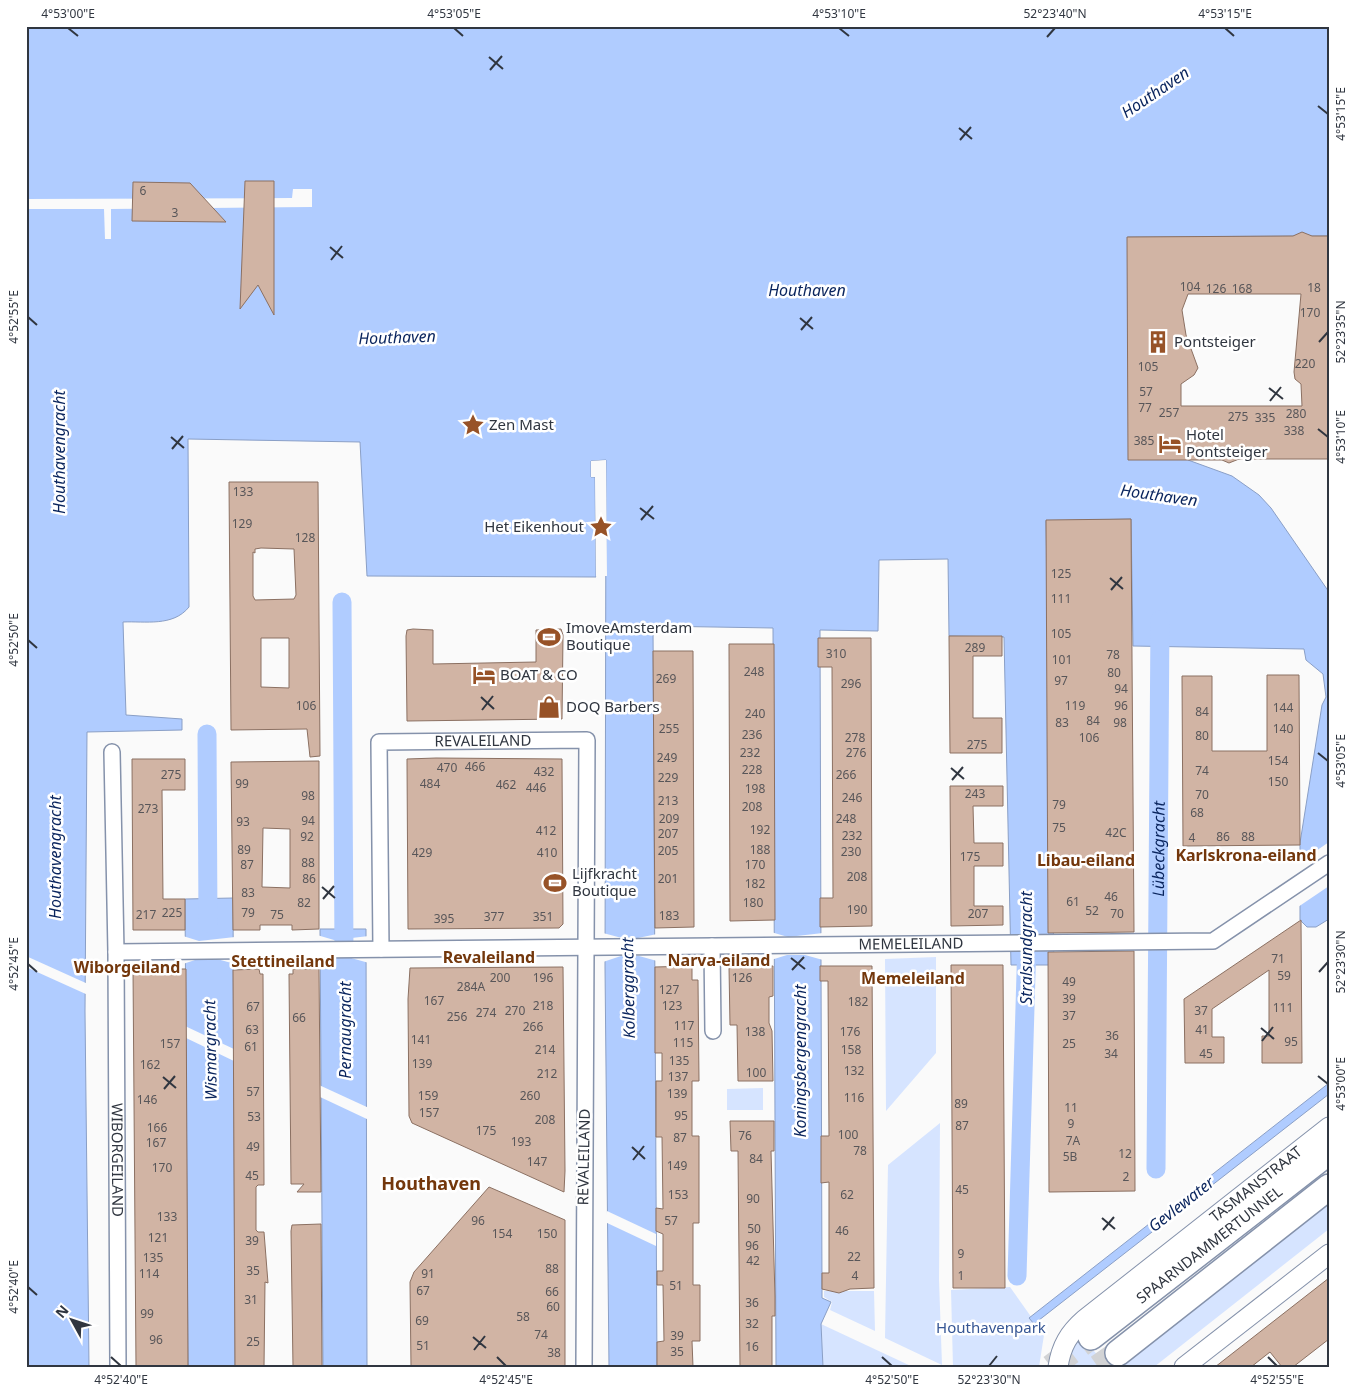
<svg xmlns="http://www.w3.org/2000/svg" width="1355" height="1393" font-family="'Noto Sans',sans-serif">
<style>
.green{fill:#d6e4ff}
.water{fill:#b0ccff;stroke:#8a9fc6}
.pier{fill:#fafafa}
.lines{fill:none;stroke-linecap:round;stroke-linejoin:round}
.canal{stroke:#b0ccff;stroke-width:19}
.building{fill:#d1b4a4;stroke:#8b7062;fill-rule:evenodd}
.trunk-tunnel{stroke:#d2d3d5;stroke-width:25;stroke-dasharray:25 12;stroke-linecap:butt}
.minor-casing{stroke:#8592ab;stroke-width:18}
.tertiary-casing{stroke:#8592ab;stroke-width:21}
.trunk-casing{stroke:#8592ab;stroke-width:28}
.minor{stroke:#fff;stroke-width:15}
.tertiary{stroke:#fff;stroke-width:19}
.trunk{stroke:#fff;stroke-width:25}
.ticks{fill:none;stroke:#303640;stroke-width:2}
.labels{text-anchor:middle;stroke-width:5;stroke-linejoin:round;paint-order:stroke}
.number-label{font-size:12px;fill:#585659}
.poi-label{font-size:15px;fill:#303640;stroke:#fff;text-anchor:start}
.street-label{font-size:15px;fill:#303640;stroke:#fff}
.park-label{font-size:15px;fill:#365694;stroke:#fff}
.water-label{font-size:16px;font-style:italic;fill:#09245d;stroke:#fff}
.neighbourhood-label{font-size:16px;font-weight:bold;fill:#73370c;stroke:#fff}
.quarter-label{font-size:18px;font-weight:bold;fill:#73370c;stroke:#fff}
.neatline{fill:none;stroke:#303640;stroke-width:2}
.ticks-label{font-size:12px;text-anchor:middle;fill:#303640}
</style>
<rect width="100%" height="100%" fill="#fafafa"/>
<path class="green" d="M936,957V1053L886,1111L885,959Z
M763,1088V1110H727V1089Z
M940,1123L939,1280L942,1365L885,1338L888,1165Z
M1329,1201V1229L1154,1367H1069C1070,1347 1073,1343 1088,1330C1093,1356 1092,1353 1117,1361Z
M1010,1287L1044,1335L1039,1367H953L951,1290Z
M824,1291H874L875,1331L830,1310L832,1302L824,1297Z
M821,1324L913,1367H823Z"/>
<path class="water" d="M26,26H1329V236L1128,237L1188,460L1232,476L1259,495L1271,508L1329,592V919L1316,927H1307L1300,920V843L1322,705L1326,697L1323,674L1306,660L1304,649L1133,646L1131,519L1046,521L1054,965H1011L1004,637L949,636L948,559L879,560L878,631L820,630L822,1289V1298L831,1302L821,1324L823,1367H776L773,628L653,626L657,1367H609L605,967L606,460L591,461V477H595L596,577L367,576L360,442L188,439L189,607C173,627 145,621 123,622L126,715L182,719V730L87,732L85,1011L89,1367H26Z
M233,898L235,1367H188L185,899Z
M320,929H366L367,1367H323Z
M1329,1083V1094L1034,1324L1029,1318Z"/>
<path class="pier" d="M293,189H312V207L111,209V239H105L104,209H26V199L292,198Z
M606,460L607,576H605L603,463H593V474L597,477L598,576L596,577L595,477H591V461Z
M1329,842V886L1298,907L1297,864Z
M771,932L788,937L823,933V960L805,955H787L771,960Z
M603,933L622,938H638L657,934V961L639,956H621L603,962Z
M317,935L334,940L369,936V963L351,958H333L318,963Z
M183,936L199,941L235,937V964L217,959H198L183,964Z
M26,956L88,984V995L26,967Z
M185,1026L236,1050V1062L184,1037Z
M319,1085L369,1108V1120L318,1096Z
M607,1211L656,1234V1246L605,1222Z"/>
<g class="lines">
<g class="canal">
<path d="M342,602L344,953"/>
<path d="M207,734L208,923"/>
<path id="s1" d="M1156,1169L1160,620"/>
<path d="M1017,1276L1027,940"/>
</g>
</g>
<path class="building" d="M245,181H274V315L258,285L240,309Z
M133,182L190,183L226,222L132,221Z
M1302,232L1312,236H1329V459H1239L1229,463L1222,460H1128L1127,237L1293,236ZM1188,294H1301L1294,372L1295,379L1301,384L1302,406H1181V384L1194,375L1198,368L1186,335L1182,310Z
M229,482H318L320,756L310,757L307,729L231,730ZM261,548L294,549L296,595L294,599L255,600L253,596V552L255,553V549ZM261,638H289V688L261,687Z
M1131,519L1134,932L1048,933L1046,520Z
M413,629L433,630V664L536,662V630L561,629L563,635L562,719L407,721L406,636L407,630Z
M949,636H1002V656H973V718H1002V753H950Z
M818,638H871L872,926L820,927V898H833L832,667H818Z
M729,644H774L775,920L730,921Z
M653,651H693L694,927L655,928Z
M1267,675H1299L1300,845L1183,846L1182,676H1212V751H1267Z
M436,758L562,759L563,924L559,928L408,929L407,759Z
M132,759H185V790H162L163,899H185V930H133Z
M319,761V929L292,930V925H260V930H233L231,762ZM263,828L290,829V888L262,887Z
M950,786H1003V806H973L974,843H1003V866H974V906H1003V925L951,926Z
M1301,920L1302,1063H1262V1036H1269V970L1212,1009V1037H1224V1063H1185L1184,999Z
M1134,951L1135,1191L1049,1192L1048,952Z
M951,965H1003L1005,1288H953Z
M692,966V980H698L699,1081H692V1136H699V1223H693V1285H700V1341H692L693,1367H657V1342L664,1341L663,1285H657V1271H663V1234L656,1231V1208L663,1209L662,1137H656V1081H662V1053H655V967Z
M773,966V996L769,997V1023L772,1031L773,1081H738L737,1025H730L729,967Z
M820,966H872L874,1288L850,1289L839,1293L822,1289V1273H829V1182L821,1183V1136H829L828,981H820Z
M563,967L565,1171L564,1192L412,1123L409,1116L408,999L410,968Z
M133,969H186L188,1367H136Z
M259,969L260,974H263L264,1185H258L256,1187V1230L258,1232H264L268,1283L265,1282L264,1367H235L233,970Z
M293,969H319L321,1192H297L304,1184H291L289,974H293Z
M730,1121H774V1151H771L775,1297V1316H772V1367H740L738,1151H731Z
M489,1187L565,1220V1367H411L410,1282L414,1272Z
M321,1224L322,1367H293L291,1231L292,1225Z
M1329,1278V1339L1293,1367H1282L1270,1352L1251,1367H1215Z"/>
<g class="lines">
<path class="trunk-tunnel" d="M1051,1367L1091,1337
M1098,1367L1118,1353"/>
<defs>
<g id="minor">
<path id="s2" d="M112,752L116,952L118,1367"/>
<path d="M712,946L713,1031"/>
<path id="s3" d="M381,949L379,742L587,740L584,1367"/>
<path id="s4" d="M116,952L1213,941L1329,863"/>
</g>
<g id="tertiary">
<path id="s5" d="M1058,1367C1061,1346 1069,1333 1085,1319L1329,1127"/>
<path d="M1184,1367L1329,1254"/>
</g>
<g id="trunk">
<path id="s6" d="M1091,1337L1329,1152"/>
<path d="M1118,1353L1329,1187"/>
</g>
</defs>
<use href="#minor" class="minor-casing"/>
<use href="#tertiary" class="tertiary-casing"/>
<use href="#trunk" class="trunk-casing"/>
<use href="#minor" class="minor"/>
<use href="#tertiary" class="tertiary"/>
<use href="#trunk" class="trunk"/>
</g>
<path class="ticks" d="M68,28L78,36M454,28L463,36M839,28L849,36M1225,28L1234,36M1047,37L1055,28M489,57L503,69M490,70L502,56M1318,106L1328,114M959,128L972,139M960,140L971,127M330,247L343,258M331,260L342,246M28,317L37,325M800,318L813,329M801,330L812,317M1319,342L1328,332M1269,388L1283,399M1270,401L1281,387M1318,429L1328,437M171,437L184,448M172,449L183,436M640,508L654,519M641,520L653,506M1110,578L1123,589M1111,590L1122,577M28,640L37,648M481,697L494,709M482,710L493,696M1318,753L1328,761M951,768L964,779M952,780L963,767M322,887L335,898M323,899L334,886M791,958L805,969M28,964L37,972M792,970L804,957M1319,972L1328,962M1261,1028L1274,1039M1262,1041L1273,1027M1318,1076L1328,1084M163,1077L176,1088M164,1089L175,1076M632,1147L645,1159M633,1160L644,1146M1102,1218L1115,1229M1103,1230L1114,1217M28,1287L37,1295M473,1337L486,1348M474,1350L485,1336M111,1357L121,1366M497,1357L506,1366M882,1357L892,1366M1268,1357L1277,1366M989,1366L997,1356"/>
<defs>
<symbol id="building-bare" viewBox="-9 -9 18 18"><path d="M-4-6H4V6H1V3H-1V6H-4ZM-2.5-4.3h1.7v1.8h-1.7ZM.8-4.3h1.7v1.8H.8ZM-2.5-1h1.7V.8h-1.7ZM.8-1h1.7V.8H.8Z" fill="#975227" stroke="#fff" stroke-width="2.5" paint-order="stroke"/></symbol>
<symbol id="sight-bare" viewBox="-9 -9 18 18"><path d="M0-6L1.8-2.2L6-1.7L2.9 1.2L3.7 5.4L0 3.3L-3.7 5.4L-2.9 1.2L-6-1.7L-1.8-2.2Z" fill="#975227" stroke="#fff" stroke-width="2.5" paint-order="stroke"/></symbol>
<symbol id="hotel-bare" viewBox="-9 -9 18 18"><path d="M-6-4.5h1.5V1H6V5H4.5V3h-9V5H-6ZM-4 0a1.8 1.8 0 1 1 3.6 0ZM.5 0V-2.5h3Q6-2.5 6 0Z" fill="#975227" stroke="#fff" stroke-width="2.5" paint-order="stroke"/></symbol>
<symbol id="stadium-bare" viewBox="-9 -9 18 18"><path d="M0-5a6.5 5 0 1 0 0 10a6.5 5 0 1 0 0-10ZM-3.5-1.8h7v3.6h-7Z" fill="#975227" stroke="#fff" stroke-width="2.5" paint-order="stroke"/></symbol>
<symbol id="shop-bare" viewBox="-9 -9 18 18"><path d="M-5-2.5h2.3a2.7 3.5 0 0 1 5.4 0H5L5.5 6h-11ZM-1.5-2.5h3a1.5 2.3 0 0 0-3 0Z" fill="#975227" stroke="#fff" stroke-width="2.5" paint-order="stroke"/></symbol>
</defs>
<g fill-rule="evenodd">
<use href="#building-bare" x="1142" y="326" width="32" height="32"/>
<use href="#sight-bare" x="457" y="409" width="32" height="32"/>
<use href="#hotel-bare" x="1154" y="428" width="32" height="32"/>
<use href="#sight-bare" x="585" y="511" width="32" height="32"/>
<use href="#stadium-bare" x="533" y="621" width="32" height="32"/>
<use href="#hotel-bare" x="468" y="659" width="32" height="32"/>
<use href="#shop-bare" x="533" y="691" width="32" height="32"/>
<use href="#stadium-bare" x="539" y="867" width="32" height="32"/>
</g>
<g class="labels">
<g class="number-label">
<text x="143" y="195">6</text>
<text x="175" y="217">3</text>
<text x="1190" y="291">104</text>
<text x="1314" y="292">18</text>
<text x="1216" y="293">126</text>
<text x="1242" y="293">168</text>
<text x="1310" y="317">170</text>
<text x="1305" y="368">220</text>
<text x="1148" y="371">105</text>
<text x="1146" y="396">57</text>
<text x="1145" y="412">77</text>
<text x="1169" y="417">257</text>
<text x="1296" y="418">280</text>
<text x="1238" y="421">275</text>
<text x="1265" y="422">335</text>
<text x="1294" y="435">338</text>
<text x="1144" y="445">385</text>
<text x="243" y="496">133</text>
<text x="242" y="528">129</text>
<text x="305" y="542">128</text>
<text x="1061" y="578">125</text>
<text x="1061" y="603">111</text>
<text x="1061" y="638">105</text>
<text x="975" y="652">289</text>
<text x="836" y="658">310</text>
<text x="1113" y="659">78</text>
<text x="1062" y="664">101</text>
<text x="754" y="676">248</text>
<text x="1114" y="677">80</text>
<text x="666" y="683">269</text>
<text x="1061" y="685">97</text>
<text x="851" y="688">296</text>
<text x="1121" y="693">94</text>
<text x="306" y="710">106</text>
<text x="1075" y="710">119</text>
<text x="1121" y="710">96</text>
<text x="1283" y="712">144</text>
<text x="1202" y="716">84</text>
<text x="755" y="718">240</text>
<text x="1093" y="725">84</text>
<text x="1062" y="727">83</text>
<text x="1120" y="727">98</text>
<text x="669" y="733">255</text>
<text x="1283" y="733">140</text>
<text x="752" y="739">236</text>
<text x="1202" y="740">80</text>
<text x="855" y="742">278</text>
<text x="1089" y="742">106</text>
<text x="977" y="749">275</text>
<text x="750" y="757">232</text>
<text x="856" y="757">276</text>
<text x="667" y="762">249</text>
<text x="1278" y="765">154</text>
<text x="475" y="771">466</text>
<text x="447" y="772">470</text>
<text x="752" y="774">228</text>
<text x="1202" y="775">74</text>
<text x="544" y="776">432</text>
<text x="171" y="779">275</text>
<text x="846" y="779">266</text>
<text x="668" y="782">229</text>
<text x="1278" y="786">150</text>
<text x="242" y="788">99</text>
<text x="430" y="788">484</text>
<text x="506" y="789">462</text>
<text x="536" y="792">446</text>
<text x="755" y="793">198</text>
<text x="975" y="798">243</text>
<text x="1202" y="799">70</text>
<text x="308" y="800">98</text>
<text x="852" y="802">246</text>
<text x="668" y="805">213</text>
<text x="1059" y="809">79</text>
<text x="752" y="811">208</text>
<text x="148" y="813">273</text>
<text x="1197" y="817">68</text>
<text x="669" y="823">209</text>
<text x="846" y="823">248</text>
<text x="308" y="825">94</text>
<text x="243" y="826">93</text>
<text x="1059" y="832">75</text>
<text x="760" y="834">192</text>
<text x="546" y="835">412</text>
<text x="1116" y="837">42C</text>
<text x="668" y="838">207</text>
<text x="852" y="840">232</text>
<text x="307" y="841">92</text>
<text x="1223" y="841">86</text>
<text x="1248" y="841">88</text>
<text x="1192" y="842">4</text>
<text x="244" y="854">89</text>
<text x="760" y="854">188</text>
<text x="668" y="855">205</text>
<text x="851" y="856">230</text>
<text x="422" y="857">429</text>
<text x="547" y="857">410</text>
<text x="970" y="861">175</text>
<text x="308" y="867">88</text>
<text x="247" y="869">87</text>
<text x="755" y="869">170</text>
<text x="857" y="881">208</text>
<text x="309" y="883">86</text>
<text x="668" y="883">201</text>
<text x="755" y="888">182</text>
<text x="248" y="897">83</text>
<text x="1111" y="901">46</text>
<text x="1073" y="906">61</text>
<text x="304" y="907">82</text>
<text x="753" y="907">180</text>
<text x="857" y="914">190</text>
<text x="1092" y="915">52</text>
<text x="172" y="917">225</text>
<text x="248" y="917">79</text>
<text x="978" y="918">207</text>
<text x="1117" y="918">70</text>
<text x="146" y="919">217</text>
<text x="277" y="919">75</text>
<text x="669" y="920">183</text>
<text x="494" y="921">377</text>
<text x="543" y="921">351</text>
<text x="444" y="923">395</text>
<text x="1278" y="963">71</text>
<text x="1284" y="980">59</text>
<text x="500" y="982">200</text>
<text x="543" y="982">196</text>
<text x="742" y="982">126</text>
<text x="1069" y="986">49</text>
<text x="471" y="991">284A</text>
<text x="669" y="994">127</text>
<text x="1069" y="1003">39</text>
<text x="434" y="1005">167</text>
<text x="858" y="1006">182</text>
<text x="543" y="1010">218</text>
<text x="672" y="1010">123</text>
<text x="253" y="1011">67</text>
<text x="1283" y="1012">111</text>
<text x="515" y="1015">270</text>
<text x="1201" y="1015">37</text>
<text x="486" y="1017">274</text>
<text x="1069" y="1020">37</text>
<text x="457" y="1021">256</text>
<text x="299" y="1022">66</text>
<text x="684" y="1030">117</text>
<text x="533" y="1031">266</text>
<text x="252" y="1034">63</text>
<text x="1202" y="1034">41</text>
<text x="755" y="1036">138</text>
<text x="850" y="1036">176</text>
<text x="1112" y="1040">36</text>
<text x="421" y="1044">141</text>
<text x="1291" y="1046">95</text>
<text x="683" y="1047">115</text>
<text x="170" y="1048">157</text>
<text x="1069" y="1048">25</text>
<text x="251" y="1051">61</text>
<text x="545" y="1054">214</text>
<text x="851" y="1054">158</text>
<text x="1111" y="1058">34</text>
<text x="1206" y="1058">45</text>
<text x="679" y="1065">135</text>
<text x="422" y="1068">139</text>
<text x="150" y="1069">162</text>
<text x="854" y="1075">132</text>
<text x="756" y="1077">100</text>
<text x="547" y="1078">212</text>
<text x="678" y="1081">137</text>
<text x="253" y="1096">57</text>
<text x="677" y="1098">139</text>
<text x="428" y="1100">159</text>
<text x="530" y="1100">260</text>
<text x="854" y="1102">116</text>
<text x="147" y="1104">146</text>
<text x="961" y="1108">89</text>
<text x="1071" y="1112">11</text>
<text x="429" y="1117">157</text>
<text x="681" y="1120">95</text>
<text x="254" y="1121">53</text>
<text x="545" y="1124">208</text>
<text x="1071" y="1128">9</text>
<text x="962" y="1130">87</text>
<text x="157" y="1132">166</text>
<text x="486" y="1135">175</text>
<text x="848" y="1139">100</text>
<text x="745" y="1140">76</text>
<text x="680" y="1142">87</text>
<text x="1073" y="1145">7A</text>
<text x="521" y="1146">193</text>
<text x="156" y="1147">167</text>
<text x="253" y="1151">49</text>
<text x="860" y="1155">78</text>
<text x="1125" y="1158">12</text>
<text x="1070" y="1161">5B</text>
<text x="756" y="1163">84</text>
<text x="537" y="1166">147</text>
<text x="677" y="1170">149</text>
<text x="162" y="1172">170</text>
<text x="252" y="1180">45</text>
<text x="1126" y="1181">2</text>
<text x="962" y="1194">45</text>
<text x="678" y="1199">153</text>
<text x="847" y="1199">62</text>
<text x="753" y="1203">90</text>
<text x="167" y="1221">133</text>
<text x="478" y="1225">96</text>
<text x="671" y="1225">57</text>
<text x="754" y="1233">50</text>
<text x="842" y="1235">46</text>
<text x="502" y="1238">154</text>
<text x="547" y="1238">150</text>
<text x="158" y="1242">121</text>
<text x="252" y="1245">39</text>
<text x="752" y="1250">96</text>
<text x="961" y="1258">9</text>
<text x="854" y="1261">22</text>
<text x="153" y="1262">135</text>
<text x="753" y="1265">42</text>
<text x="552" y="1273">88</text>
<text x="253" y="1275">35</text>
<text x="149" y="1278">114</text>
<text x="428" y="1278">91</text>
<text x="855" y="1280">4</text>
<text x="961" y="1280">1</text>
<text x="676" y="1290">51</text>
<text x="423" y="1295">67</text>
<text x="552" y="1296">66</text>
<text x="251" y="1304">31</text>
<text x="752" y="1307">36</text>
<text x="553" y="1311">60</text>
<text x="147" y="1318">99</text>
<text x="523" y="1321">58</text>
<text x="422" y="1325">69</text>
<text x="752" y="1328">32</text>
<text x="541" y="1339">74</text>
<text x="677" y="1340">39</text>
<text x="156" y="1344">96</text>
<text x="253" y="1346">25</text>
<text x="423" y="1350">51</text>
<text x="752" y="1351">16</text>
<text x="677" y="1356">35</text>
<text x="554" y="1357">38</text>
</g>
<g class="poi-label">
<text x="1174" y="347">Pontsteiger</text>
<text x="489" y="430">Zen Mast</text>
<text x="1186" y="440">Hotel<tspan x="1186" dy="17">Pontsteiger</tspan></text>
<text x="584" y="532" text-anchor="end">Het Eikenhout</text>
<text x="566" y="633">ImoveAmsterdam<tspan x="566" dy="17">Boutique</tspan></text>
<text x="500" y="680">BOAT &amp; CO</text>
<text x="566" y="712">DOQ Barbers</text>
<text x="572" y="879">Lijfkracht<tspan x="572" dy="17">Boutique</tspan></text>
</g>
<g class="street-label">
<text dy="5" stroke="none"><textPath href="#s3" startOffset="311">REVALEILAND</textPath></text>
<text dy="5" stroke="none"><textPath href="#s4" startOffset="795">MEMELEILAND</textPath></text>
<text transform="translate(584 1157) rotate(-89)" y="5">REVALEILAND</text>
<text dy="5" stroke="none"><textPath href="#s2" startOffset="408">WIBORGEILAND</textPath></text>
<text dy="5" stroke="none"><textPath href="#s5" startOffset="274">TASMANSTRAAT</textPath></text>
<text dy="5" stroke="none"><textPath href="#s6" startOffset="150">SPAARNDAMMERTUNNEL</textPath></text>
</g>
<g class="park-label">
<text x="991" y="1333">Houthavenpark</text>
</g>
<g class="water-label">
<text transform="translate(1155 92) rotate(-34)" y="6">Houthaven</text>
<text x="807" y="296">Houthaven</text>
<text transform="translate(397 337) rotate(-2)" y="6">Houthaven</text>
<text transform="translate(59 452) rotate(-90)" y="6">Houthavengracht</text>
<text transform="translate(1159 495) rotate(8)" y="6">Houthaven</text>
<text dy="6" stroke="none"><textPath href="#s1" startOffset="320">Lübeckgracht</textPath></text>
<text transform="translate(55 857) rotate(-90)" y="6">Houthavengracht</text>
<text transform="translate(1026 948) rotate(-90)" y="6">Stralsundgracht</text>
<text transform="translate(628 988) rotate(-91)" y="6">Kolberggracht</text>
<text transform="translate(345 1030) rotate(-90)" y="6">Pernaugracht</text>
<text transform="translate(210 1050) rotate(-91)" y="6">Wismargracht</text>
<text transform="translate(800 1061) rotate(-90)" y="6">Koningsbergengracht</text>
<text transform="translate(1181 1204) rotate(-38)" y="6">Gevlewater</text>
</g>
<g class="neighbourhood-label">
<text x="1246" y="861">Karlskrona-eiland</text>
<text x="1086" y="866">Libau-eiland</text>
<text x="489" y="963">Revaleiland</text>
<text x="719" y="966">Narva-eiland</text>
<text x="283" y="967">Stettineiland</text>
<text x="127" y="973">Wiborgeiland</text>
<text x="913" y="984">Memeleiland</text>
</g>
<g class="quarter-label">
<text x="431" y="1190">Houthaven</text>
</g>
</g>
<rect width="1355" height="1393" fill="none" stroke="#ffffff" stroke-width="55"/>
<g transform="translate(72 1320) rotate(310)" stroke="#ffffff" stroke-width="4" paint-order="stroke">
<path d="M0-4L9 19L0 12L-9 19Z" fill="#303640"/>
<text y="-8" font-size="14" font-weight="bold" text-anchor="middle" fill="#303640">N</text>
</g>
<rect x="28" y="28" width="1300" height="1338" class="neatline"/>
<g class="ticks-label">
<text x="68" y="18">4°53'00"E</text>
<text x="454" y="18">4°53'05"E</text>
<text x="839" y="18">4°53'10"E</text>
<text x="1055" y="18">52°23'40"N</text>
<text x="1225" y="18">4°53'15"E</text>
<text transform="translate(1341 114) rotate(-90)" y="4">4°53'15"E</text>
<text transform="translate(14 317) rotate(-90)" y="4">4°52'55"E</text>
<text transform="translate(1341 332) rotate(-90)" y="4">52°23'35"N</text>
<text transform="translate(1341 437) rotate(-90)" y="4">4°53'10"E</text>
<text transform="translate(14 640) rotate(-90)" y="4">4°52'50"E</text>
<text transform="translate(1341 761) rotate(-90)" y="4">4°53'05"E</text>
<text transform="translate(1341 962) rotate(-90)" y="4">52°23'30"N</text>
<text transform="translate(14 964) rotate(-90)" y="4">4°52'45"E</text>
<text transform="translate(1341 1084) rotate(-90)" y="4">4°53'00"E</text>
<text transform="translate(14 1287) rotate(-90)" y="4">4°52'40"E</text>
<text x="121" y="1384">4°52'40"E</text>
<text x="506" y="1384">4°52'45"E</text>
<text x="892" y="1384">4°52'50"E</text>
<text x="989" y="1384">52°23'30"N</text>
<text x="1277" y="1384">4°52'55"E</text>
</g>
</svg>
